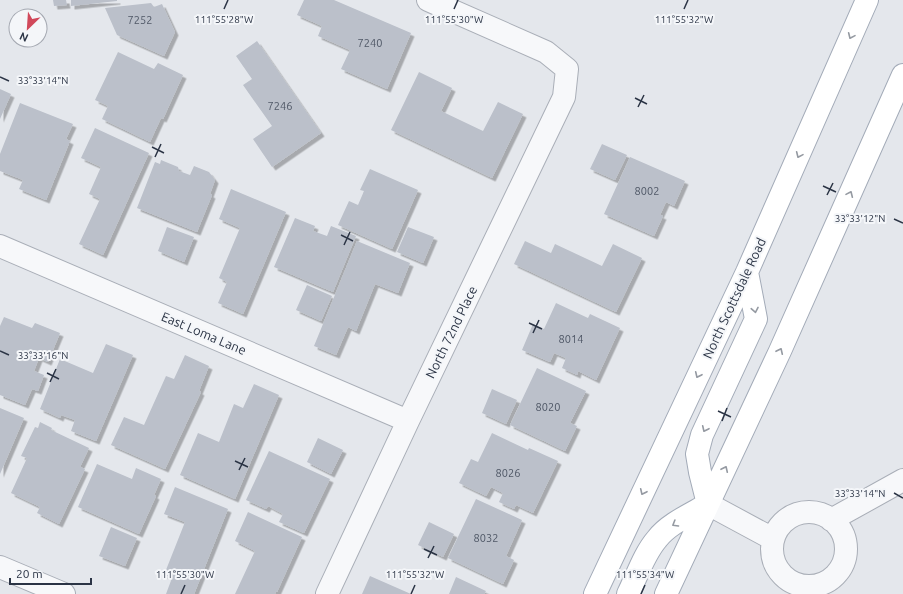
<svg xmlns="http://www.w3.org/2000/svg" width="903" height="594" font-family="Ubuntu,sans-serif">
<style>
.building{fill:#bbc0ca;filter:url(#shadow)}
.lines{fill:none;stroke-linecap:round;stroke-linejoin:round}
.minor-casing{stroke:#a9aeb7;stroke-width:24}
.primary-casing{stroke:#a3abb8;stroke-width:24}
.minor{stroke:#f7f8fa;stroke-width:22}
.primary{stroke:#fff;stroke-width:22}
.oneway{stroke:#959aa2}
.ticks{fill:none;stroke:#2b3445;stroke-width:1.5}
.labels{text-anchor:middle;stroke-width:4;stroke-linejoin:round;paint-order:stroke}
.number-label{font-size:11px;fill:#4f5766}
.street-label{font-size:13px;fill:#2b3445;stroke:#f4f6f9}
.ticks-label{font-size:10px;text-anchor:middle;fill:#2b3445;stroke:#f4f6f9;stroke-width:4;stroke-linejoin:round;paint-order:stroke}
</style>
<defs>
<filter id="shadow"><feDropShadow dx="3.5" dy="3.5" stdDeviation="0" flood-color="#0004"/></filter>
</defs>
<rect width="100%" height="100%" fill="#e4e7ec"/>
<path class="building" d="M53,0H66L67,5L54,6Z
M71,0H117V1L71,6Z
M304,0H334L411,33L387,89L341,69L350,50L318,36L322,26L297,15Z
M151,3L154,7L162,4L175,32L164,56L117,35L105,8Z
M257,41L321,133L272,167L253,139L272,126L243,85L252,79L236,56Z
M118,52L154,69L158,63L183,75L163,119L161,118L150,142L102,119L108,106L95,100Z
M419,72L452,88L441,111L483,131L498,102L523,114L492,178L391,130Z
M0,89L11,94L0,119Z
M20,103L73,124L66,139L70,141L46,200L19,189L23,180L0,171V154Z
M95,128L149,153L103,255L79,244L100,199L89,194L101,167L81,158Z
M602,144L627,155L615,180L590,169Z
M630,157L685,181L674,206L666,202L660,215L663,216L654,236L604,214Z
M161,160L178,167L179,171L190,175L194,166L209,172L215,180L210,194L212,195L197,232L137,208L155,162L160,164Z
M370,169L418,190L392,249L338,225L349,201L358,205L364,191L360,190Z
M231,189L286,212L243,314L218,303L227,282L219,278L240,228L219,219Z
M295,218L315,226L313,231L327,236L331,226L356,236L333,292L274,267Z
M167,227L194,237L184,262L158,251Z
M408,227L434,237L423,263L397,252Z
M357,241L410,263L398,293L375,284L356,331L348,327L336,355L314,346Z
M525,241L551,253L555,244L602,266L613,244L642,258L616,312L514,264Z
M307,285L332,296L321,321L296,310Z
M556,303L588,318L590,314L620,328L596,380L578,371L577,375L562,368L566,358L554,353L550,362L522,350L533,324L544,329Z
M4,317L32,328L35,323L60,333L48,362L39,358L34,371L44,375L38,391L32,389L25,405L0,395V326Z
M106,344L133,355L96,441L71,431L75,420L61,415L60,418L40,409L60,359L93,373Z
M185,355L209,366L199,391L201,392L165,469L111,445L124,417L144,425L166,376L174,379Z
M537,368L586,391L570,423L577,426L565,451L510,425Z
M254,384L279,395L235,499L180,475L198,433L219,442L234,404L243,408Z
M492,389L517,400L506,424L482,413Z
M0,408L24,418L0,474Z
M40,422L52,428L51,430L89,448L80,467L85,469L59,524L37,513L40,507L11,493L27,458L21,456L35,427L38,428Z
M492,433L528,450L529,448L558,461L533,513L516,505L514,509L499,502L503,493L491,487L486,496L459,483L471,459L478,462Z
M318,438L343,450L331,474L307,462Z
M269,451L330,479L304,533L279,522L283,514L268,506L266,509L246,500Z
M97,464L132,479L136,468L161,479L154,495L156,496L139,534L78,507Z
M175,487L228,509L194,594H166L172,578L164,575L185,522L164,514Z
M476,499L522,520L506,556L514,560L503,584L448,558Z
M248,512L302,537L277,592L276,591L275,594H235L255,551L235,541Z
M429,522L454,534L443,557L418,545Z
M111,527L137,538L125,566L99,556Z
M370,576L411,594H362Z
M456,577L486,591L484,594H449Z"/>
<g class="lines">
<defs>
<path id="minor" d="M0,246L408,421
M708,504L773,539
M772 549a37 37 0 1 1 74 0a37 37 0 1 1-74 0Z
M831,520L903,480
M0,567L64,594
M327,594L408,421L564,97L567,69L546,52L428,0"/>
<path id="primary" d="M708,504L700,472L697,454L702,435L756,319L747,272
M595,594L747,272L867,0
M628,594C637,576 644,554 657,539C668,524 693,513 708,504
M666,594L780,351L903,75"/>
</defs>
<use href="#minor" class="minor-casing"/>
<use href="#primary" class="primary-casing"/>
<use href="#minor" class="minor"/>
<use href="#primary" class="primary"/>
</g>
<defs><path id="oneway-chevron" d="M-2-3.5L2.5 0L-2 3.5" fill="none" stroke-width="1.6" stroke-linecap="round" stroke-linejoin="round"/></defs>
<g class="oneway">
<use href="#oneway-chevron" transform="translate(851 36) rotate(114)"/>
<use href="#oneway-chevron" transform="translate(799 155) rotate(114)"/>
<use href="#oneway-chevron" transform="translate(850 194) rotate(-66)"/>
<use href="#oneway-chevron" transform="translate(755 310) rotate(79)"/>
<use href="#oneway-chevron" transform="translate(780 351) rotate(-65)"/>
<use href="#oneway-chevron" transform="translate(698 375) rotate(115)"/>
<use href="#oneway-chevron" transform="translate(705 429) rotate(115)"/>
<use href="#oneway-chevron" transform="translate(725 469) rotate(-65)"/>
<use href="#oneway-chevron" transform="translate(643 492) rotate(115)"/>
<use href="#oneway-chevron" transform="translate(675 524) rotate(149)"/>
</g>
<path class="ticks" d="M224,9L228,0M454,9L458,0M684,9L688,0M0,77L9,81M635,98L647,104M638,107L644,95M152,147L164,153M155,157L161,144M823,186L836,192M827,195L833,183M894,219L903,223M341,235L353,241M344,245L350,232M529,323L542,329M533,333L539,320M0,351L9,355M47,373L59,379M50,382L56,369M718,411L731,417M722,421L727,408M235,461L248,467M239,470L245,458M894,493L903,498M424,549L437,555M428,558L434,546M181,594L185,585M411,594L415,585M641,594L645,585"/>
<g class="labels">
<g class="number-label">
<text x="140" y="24">7252</text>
<text x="370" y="47">7240</text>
<text x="280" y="110">7246</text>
<text x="647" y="195">8002</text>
<text x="571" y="343">8014</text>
<text x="548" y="411">8020</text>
<text x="508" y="477">8026</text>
<text x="486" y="542">8032</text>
</g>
<g class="street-label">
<text transform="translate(734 298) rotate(-65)" y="5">North Scottsdale Road</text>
<text transform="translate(451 332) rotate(-64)" y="5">North 72nd Place</text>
<text transform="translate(204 333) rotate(23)" y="5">East Loma Lane</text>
</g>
</g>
<g class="ticks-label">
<text x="224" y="23">111°55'28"W</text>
<text x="454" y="23">111°55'30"W</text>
<text x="684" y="23">111°55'32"W</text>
<text x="43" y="84">33°33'14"N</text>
<text x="860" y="222">33°33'12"N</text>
<text x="43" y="359">33°33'16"N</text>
<text x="860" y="497">33°33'14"N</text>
<text x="185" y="578">111°55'30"W</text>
<text x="415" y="578">111°55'32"W</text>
<text x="645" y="578">111°55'34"W</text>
</g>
<g transform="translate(28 28) rotate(205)"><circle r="19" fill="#f4f6f9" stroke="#a4a8b1"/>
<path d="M0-3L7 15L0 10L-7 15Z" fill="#d1495b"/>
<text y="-6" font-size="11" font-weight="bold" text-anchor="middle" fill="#2b3445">N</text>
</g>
<path d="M10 578v6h81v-6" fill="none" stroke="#2b3445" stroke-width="2"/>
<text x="16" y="578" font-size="12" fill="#2b3445" stroke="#f4f6f9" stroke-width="3" paint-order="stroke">20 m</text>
</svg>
